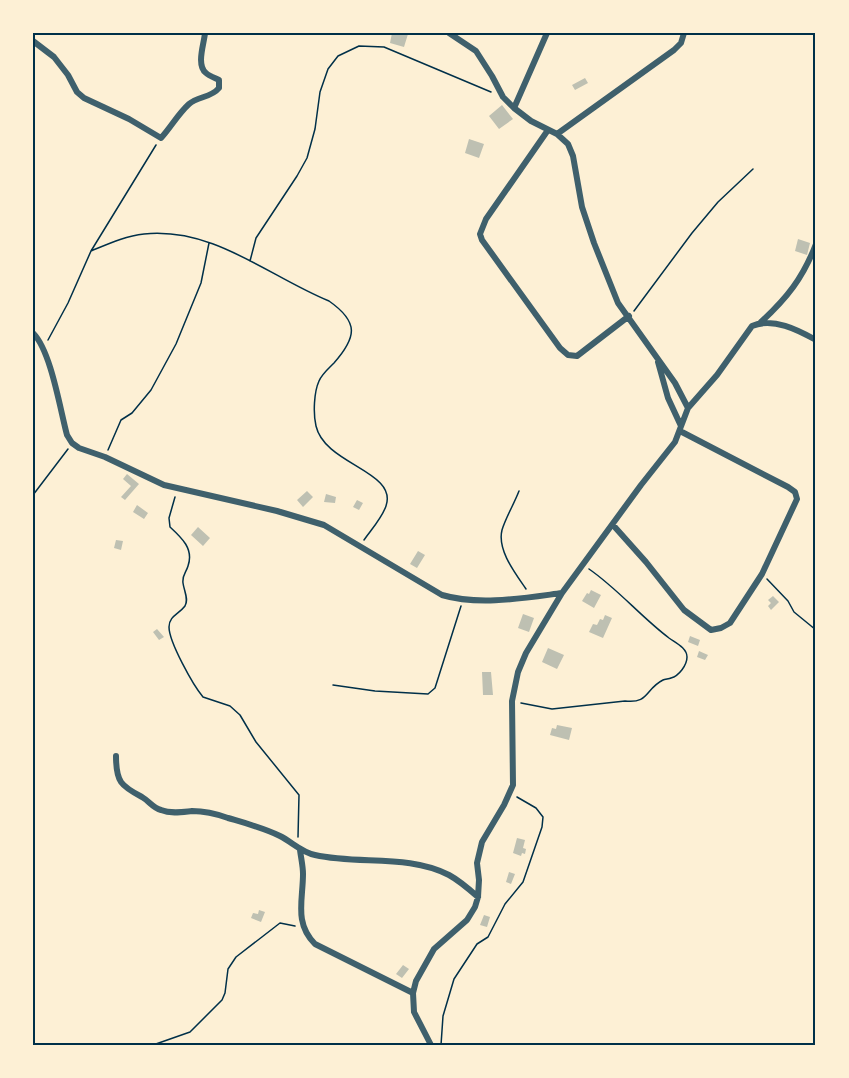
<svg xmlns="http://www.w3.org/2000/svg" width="849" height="1078" font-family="Ubuntu,sans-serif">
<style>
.building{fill:#bec0b2}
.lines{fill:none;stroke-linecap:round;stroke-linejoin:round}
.path{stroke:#003049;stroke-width:1.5}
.minor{stroke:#3f606c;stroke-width:6}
.neatline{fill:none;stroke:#003049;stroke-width:2}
</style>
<rect width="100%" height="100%" fill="#fdf0d5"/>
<path class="building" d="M392,33L408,34L404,47L390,43Z
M585,78L588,83L575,90L572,85Z
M502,105L513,119L499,129L489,116Z
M469,139L484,144L479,158L465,153Z
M798,239L810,243L807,255L795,251Z
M127,474L139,484L125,500L121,497L131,486L123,479Z
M307,491L313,497L303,507L297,500Z
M326,494L336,497L335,503L324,502Z
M357,500L363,503L359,510L353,507Z
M137,505L148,513L144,519L133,512Z
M198,527L210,538L203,546L191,535Z
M116,540L123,541L121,550L114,548Z
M418,551L425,555L417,568L410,564Z
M591,590L601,595L594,608L582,601L587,593L589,594Z
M773,596L779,602L771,610L768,606L771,603L768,600Z
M523,614L534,618L529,632L518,628Z
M605,615L612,618L603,638L589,632L593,624L597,625L600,619L603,620Z
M157,629L164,637L159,640L153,632Z
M690,636L700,640L698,646L688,642Z
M548,648L564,655L557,669L542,662Z
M699,651L708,655L705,660L697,657Z
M482,672H491L493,695H483Z
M557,725L572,728L569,740L550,735L552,728L556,729Z
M517,838L525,840L523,848L526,849L525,854L522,853L521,856L513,853Z
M509,872L515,874L511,884L506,882Z
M259,910L265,912L261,922L251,918L253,913L258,914Z
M484,915L490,917L487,927L480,925Z
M403,965L409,969L402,978L396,974Z"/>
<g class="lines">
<path class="path" d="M91,251C108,244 125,236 144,234C214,227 268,276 329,301C359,322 357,337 334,363C329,368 322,374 319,381C314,392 313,413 316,426C325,465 398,471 386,506C382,518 371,530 364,540
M250,261L256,238L297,176L307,158L315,129L320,92L328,69L338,56L359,46L384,47L491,92
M634,311L692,233L718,202L753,169
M48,340L68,303L91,251L156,145
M108,450L121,420L132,413L151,390L176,344L201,283L209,243
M519,491C514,504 506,517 502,530C497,550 515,573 526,589
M33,495L68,449
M175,497L169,518L170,527C182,538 194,549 188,566C186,573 182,575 183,583C184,591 189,599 185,606C179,614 169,616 169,627C169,642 193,685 203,697L230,706L240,715L256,742L299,795L298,837
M767,579L788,601L794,612L816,630
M333,685L375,691L428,694L435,688L461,606
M521,703L552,709L625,701C649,704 645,689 663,680C665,679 669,679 671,678C679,676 687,665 687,657C687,648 676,643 669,638C641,617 618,589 589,569
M153,1045L190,1032L222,1000L225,993L228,969L236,957L280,923L295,926
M441,1045L443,1016L454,979L477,944L488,937L505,904L523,882L542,827L543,817L536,808L517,797"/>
<path class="minor" d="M33,41L54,57L68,75L77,92L84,98L129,119L161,138C171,127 178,114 189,104C198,96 211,98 219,88V80C215,78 209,76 206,73C196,65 204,44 205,33
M514,108L547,33
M548,130L486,219L480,234L482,240L560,348L568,355L577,356L629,316
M557,134L674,50L681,43L684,33
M761,322C787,298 803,278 816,244
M33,333C51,351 60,409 67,435L72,443L79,448L105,457L164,485L277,511L324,525L442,595C479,606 524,598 562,593
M658,362L668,398L681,426
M688,408L717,375L752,326C773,317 798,330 816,340
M613,525L646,562L684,610L711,630L721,628L730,623L762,574L797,499L795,492L788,487L680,431
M116,756C116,782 121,786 142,797C149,801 153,808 161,810C171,814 182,812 192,811C204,811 217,814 228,818C245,823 264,828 280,836C292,842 301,852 315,855C359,865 408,854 449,875C460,881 469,889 478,897
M300,850C301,858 303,866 303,874C303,900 294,923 315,944L413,993
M431,1045L414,1012L413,993L416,981L434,949L467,920L475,907L478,897L479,880L477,863L482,842L504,805L513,785L512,701L518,672L526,653L562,593L641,485L675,442L688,408L675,383L618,303L594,243L582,207L573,156L568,144L557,134L531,121L514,108L503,97L492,76L476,51L449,33"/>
</g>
<rect width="849" height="1078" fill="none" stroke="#fdf0d5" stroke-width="69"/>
<rect x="34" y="34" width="780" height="1010" class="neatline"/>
</svg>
